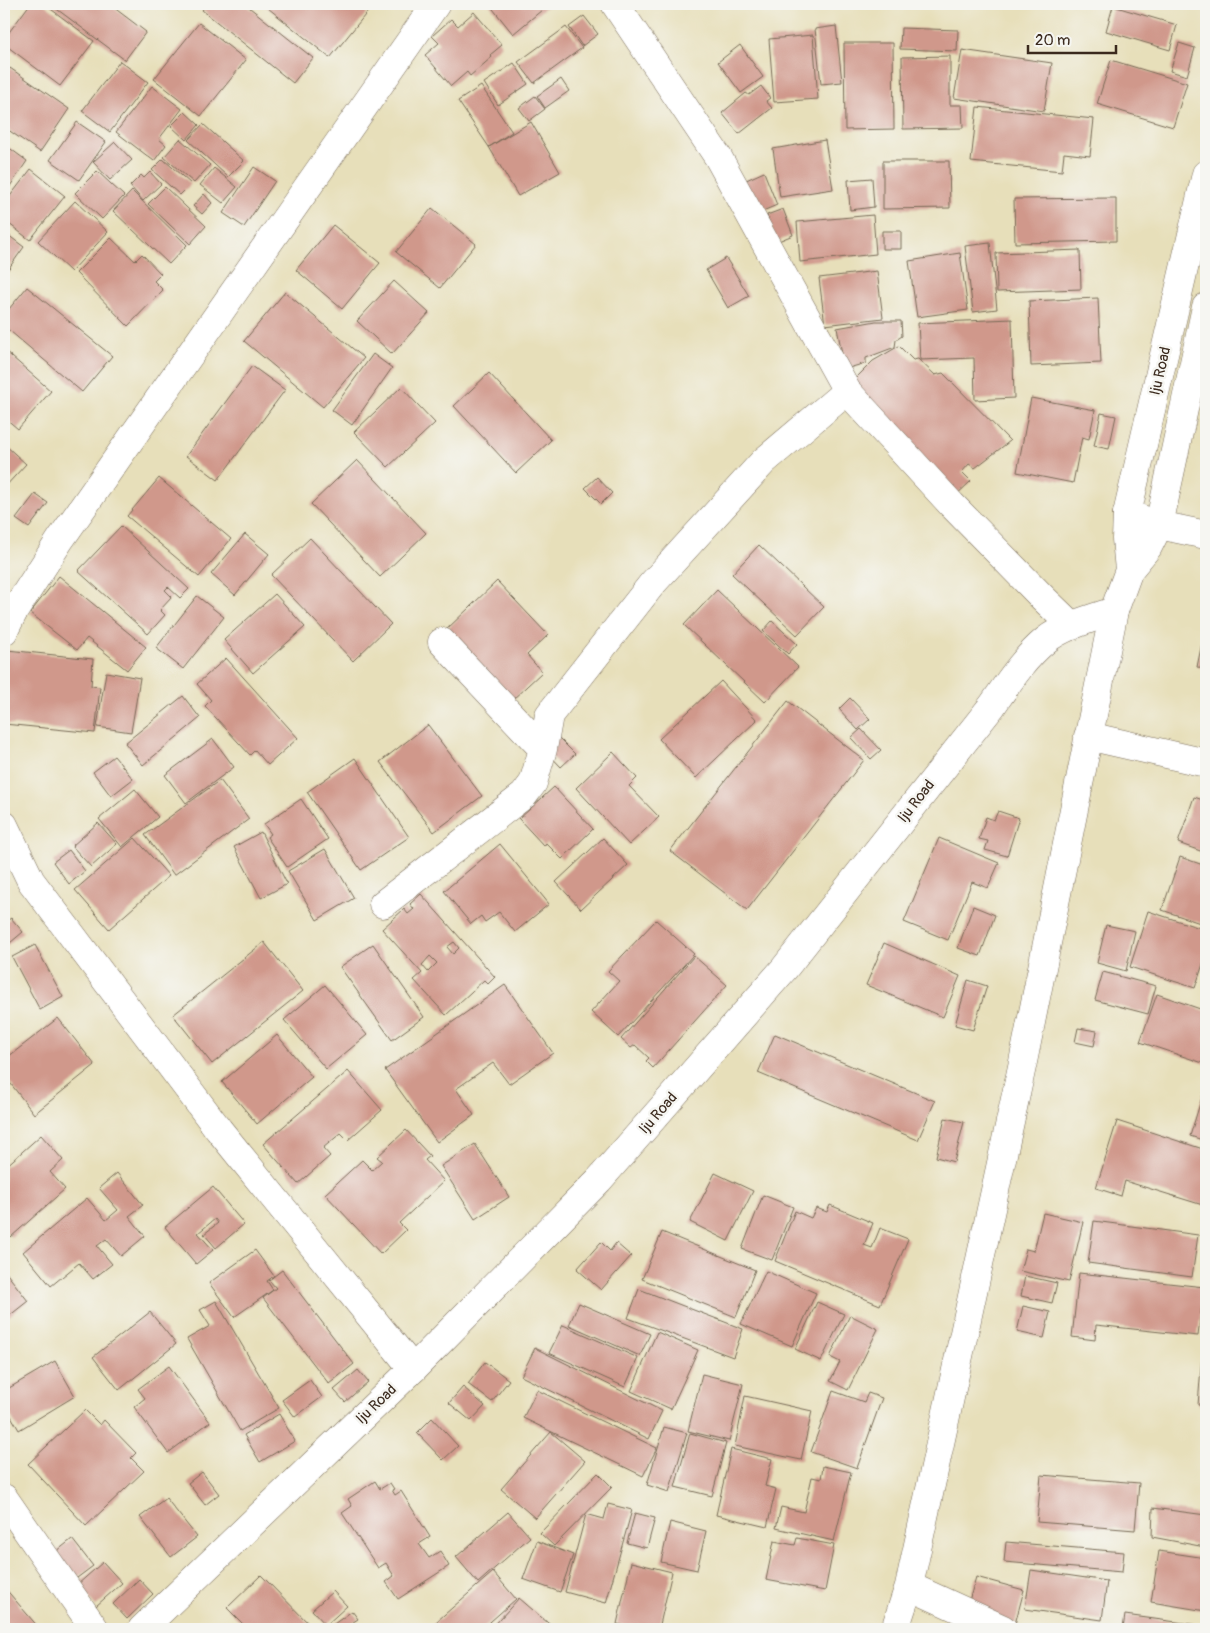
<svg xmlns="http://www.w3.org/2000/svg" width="1210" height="1633" font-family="Pangolin,sans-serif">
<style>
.building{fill:#d0988b;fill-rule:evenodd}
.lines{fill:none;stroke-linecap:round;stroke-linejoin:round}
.minor-casing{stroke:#776955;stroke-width:29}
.major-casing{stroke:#776955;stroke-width:29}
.minor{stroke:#fff;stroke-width:28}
.major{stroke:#fff;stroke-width:28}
.labels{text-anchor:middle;stroke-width:5;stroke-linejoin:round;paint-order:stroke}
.street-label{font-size:15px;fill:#3b2a1e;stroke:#f6f6f2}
</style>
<rect width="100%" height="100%" fill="#f6f6f2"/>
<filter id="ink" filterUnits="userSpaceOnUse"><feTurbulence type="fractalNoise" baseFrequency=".02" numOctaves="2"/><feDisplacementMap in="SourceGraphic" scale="10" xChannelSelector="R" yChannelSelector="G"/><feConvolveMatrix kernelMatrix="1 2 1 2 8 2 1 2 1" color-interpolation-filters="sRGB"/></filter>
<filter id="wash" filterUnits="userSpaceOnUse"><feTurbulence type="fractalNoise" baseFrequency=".0096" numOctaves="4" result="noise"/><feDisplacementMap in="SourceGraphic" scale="20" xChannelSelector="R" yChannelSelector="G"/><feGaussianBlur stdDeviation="1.12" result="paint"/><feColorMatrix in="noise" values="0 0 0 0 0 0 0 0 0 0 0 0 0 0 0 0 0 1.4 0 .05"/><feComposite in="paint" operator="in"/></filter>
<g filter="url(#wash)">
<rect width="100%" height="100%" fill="#e7dfba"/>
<g id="blocks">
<path class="building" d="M30,4H44L94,41L60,86L4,44V39Z
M50,4H109L146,32L125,60Z
M207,4H245L313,58L293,83L202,10Z
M263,4H374L330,58Z
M489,4H546L548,5L513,34Z
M1113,6L1177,25L1170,50L1106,31Z
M474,12L502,45L490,55L492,57L470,76L467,72L451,86L425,55L439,43L432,36L451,19L458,26Z
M584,16L598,34L582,46L569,27Z
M199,23L246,60L201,116L154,79Z
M836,26L842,82L821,84L815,29Z
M566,27L582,48L534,83L518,62Z
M901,28L958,30L957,51L900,49Z
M813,35L818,99L774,102L769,39Z
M844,43H893L894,129L845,130Z
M1179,43L1195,48L1187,76L1170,71Z
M740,45L763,77L741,93L718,62Z
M962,50L1052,63L1044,111L954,98Z
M950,56V105H962L963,128L903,129L902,57Z
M1111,60L1187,83L1173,127L1097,104Z
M120,61L148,82L110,132L82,111Z
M514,63L528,84L498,105L484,83Z
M10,68L69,109L40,152L4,127V76Z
M561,79L569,91L545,108L537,96Z
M152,86L182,109L159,139L166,145L154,161L116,132Z
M481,86L512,132L489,147L458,101Z
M761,86L770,98L766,101L772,108L739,134L722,113L746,93L749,95Z
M535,96L545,109L529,121L519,108Z
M977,107L1094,119L1090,156L1064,153L1062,171L971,162Z
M185,112L199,125L186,140L171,126Z
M77,122L106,142L79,180L50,160Z
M531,122L560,172L518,196L489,147Z
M203,124L244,161L228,177L188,140Z
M180,139L210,165L194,183L164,157Z
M825,140L833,189L780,197L773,149Z
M115,142L132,160L110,180L93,162Z
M4,144L27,161L4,195Z
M163,159L191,184L180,195L152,170Z
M883,161H949L950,208L883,209Z
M254,167L275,181L244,227L223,213Z
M214,168L237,187L223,203L200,185Z
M31,169L65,196L30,240L4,220V204Z
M97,171L124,196L102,219L75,193Z
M150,172L161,184L143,201L130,186L141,175L144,178Z
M764,172L777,205L758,213L744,181Z
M872,178L874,207L850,210L848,180Z
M165,187L206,226L190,244L148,204Z
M132,191L187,245L169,264L113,211Z
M204,194L212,203L202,214L193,206Z
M1116,198V241L1015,243L1014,199Z
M75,201L108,232L71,272L38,241Z
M432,208L476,244L440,288L396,252Z
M783,209L793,235L776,242L767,215Z
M873,215L876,254L800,262L797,222Z
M333,225L380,263L342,309L296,270Z
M882,231H901V249H882Z
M4,232L24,247L4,275Z
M111,238L135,261L142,254L161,274L154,281L163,290L128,326L76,273Z
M990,243L997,309L973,312L965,246Z
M1080,250L1081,289L997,292L996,253Z
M960,253L968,310L917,317L909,261Z
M726,258L749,296L728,308L706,270Z
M877,271L883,318L825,325L819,278Z
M394,281L429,313L392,354L357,321Z
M27,287L112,356L82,392L4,326V315Z
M285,292L364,358L323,407L244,341Z
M1098,298L1101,363L1031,366L1029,301Z
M1012,319L1014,398L975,400L974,358L920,360L918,323Z
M876,321H901L902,336L896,340L895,347L866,358V363L845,369L837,328Z
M899,346L913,360L918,359L935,375L943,373L1010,441L975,468L969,464L962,472L971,481L951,500L853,381L873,361Z
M4,350L51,391L18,429L4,417Z
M373,354L392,368L352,425L332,410Z
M252,366L285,390L218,480L186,456Z
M489,373L551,440L516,473L454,406Z
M401,387L435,423L388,467L354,432Z
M1031,398L1095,410L1089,439L1082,437L1073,483L1017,472Z
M1101,413L1116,416L1109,449L1094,446Z
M4,444L26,464L4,488Z
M357,460L426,533L380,577L311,504Z
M597,477L612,493L601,504L585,488Z
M159,478L231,539L199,577L127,516Z
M35,494L48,503L29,528L16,519Z
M121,526L189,589L180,598L168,587L165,590L172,597L160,610L165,615L148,634L78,571Z
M245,534L269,554L235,595L211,574Z
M310,538L391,624L353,661L271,575Z
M759,545L824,607L797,635L732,574Z
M59,576L146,647L127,670L87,638L77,650L30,613Z
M497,581L548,635L527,655L542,672L511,701L445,631Z
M717,590L798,667L765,702L684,625Z
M275,594L305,627L253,673L224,640Z
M197,596L224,617L183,669L156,648Z
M772,621L797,644L788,654L763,631Z
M1205,628H1206V668L1197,667Z
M7,650L93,659L91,686L100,687L95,733L4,724V678Z
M226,658L298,738L268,765L255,750L250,755L205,706L211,700L197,684Z
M106,672L140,678L131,732L97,727Z
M721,681L757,720L696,778L659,739Z
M183,696L200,718L143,765L125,743Z
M850,698L870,719L858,730L839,709Z
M788,701L864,760L747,910L670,851Z
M428,725L482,796L434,832L380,762Z
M861,729L881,750L871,759L851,738Z
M558,737L575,754L561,767L545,750Z
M213,739L234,767L186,803L165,775Z
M613,752L637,778L629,786L659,817L629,845L576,788Z
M114,756L133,779L111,796L93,772Z
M355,758L409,837L361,870L307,792Z
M220,780L249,819L174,875L145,835Z
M554,787L593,829L562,859L546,843L544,846L519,819Z
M135,789L158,817L122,847L99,819Z
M1194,797L1206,801V853L1178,843Z
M301,799L328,839L287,867L267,837L271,834L264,824Z
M998,811L1019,818L1007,856L985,850L988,841L979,839L986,817L994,820Z
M98,823L117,844L91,867L72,846Z
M261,832L287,884L261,898L234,847Z
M135,838L169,876L109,929L75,890Z
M603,838L628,865L581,909L556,882Z
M939,838L999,863L988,888L972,882L948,940L904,922Z
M500,844L549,904L515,932L499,912L485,922L481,916L471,924L444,891Z
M325,849L354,898L317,920L288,871Z
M69,850L85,871L69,884L53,862Z
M1180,857L1206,866L1202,878L1206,879V925L1162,910Z
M421,894L495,977L488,984L484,980L446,1015L414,980L422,973L382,929L404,909L408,914L414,909L410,904ZM454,942L459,948L453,954L447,947ZM430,956L437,963L428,972L422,965Z
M973,906L995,915L980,956L958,948Z
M1148,911L1206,930V955L1195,988L1130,967Z
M11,918L23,932L4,948V923Z
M656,920L694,954L618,1037L591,1012L619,981L608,971Z
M1106,925L1135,931L1126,971L1097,963Z
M264,942L303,991L212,1064L173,1015Z
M884,943L960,976L943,1017L866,985Z
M373,944L424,1017L392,1040L340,967Z
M35,945L63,997L40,1010L12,957Z
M694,956L727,985L653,1068L646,1061L649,1058L635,1045L631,1048L621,1039Z
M1103,972L1156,986L1148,1014L1095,1000Z
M968,980L987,986L973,1030L955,1025Z
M325,985L367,1035L326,1069L284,1020Z
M505,985L553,1053L509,1084L493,1063L456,1089L474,1115L437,1142L385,1070Z
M1157,994L1206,1011V1064L1140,1042Z
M58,1018L95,1065L34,1114L4,1075V1060Z
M1078,1028L1097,1031L1094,1046L1075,1042Z
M775,1034L935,1101L918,1140L758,1073Z
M277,1035L312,1077L257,1124L222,1082Z
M348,1071L382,1110L348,1140L341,1133L323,1148L330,1156L298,1184L263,1144Z
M1206,1084V1141L1190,1136Z
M945,1118L964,1122L954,1162L936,1157Z
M1117,1121L1206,1150V1206L1125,1181L1121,1196L1096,1188Z
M406,1130L430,1156L425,1160L444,1181L399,1223L406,1230L381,1254L325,1194L362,1160L372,1170L382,1161L377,1157Z
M41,1135L63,1160L50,1172L65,1189L11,1237L4,1229V1168Z
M475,1144L509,1197L475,1219L441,1166Z
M117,1173L143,1205L129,1216L145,1236L121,1256L106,1239L97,1246L112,1264L93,1279L79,1263L51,1286L23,1252L87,1198L106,1220L118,1210L99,1188Z
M715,1173L753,1191L728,1241L690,1222Z
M213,1187L244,1224L216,1248L204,1234L218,1223L215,1219L198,1233L213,1250L196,1264L165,1227Z
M763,1195L793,1207L772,1260L742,1249Z
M830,1205L873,1223L864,1245L872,1248L880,1228L908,1239L880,1305L775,1261L795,1211L811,1218L816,1208L827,1212Z
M1043,1213L1083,1222L1069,1282L1020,1271L1026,1249L1034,1251Z
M1094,1221L1198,1235L1192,1277L1088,1263Z
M662,1232L755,1270L736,1317L642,1279Z
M601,1242L610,1251L616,1243L631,1256L601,1290L577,1269Z
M255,1250L274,1276L267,1281L273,1290L234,1317L209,1283Z
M4,1270L28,1301L4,1320Z
M282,1270L354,1364L329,1384L263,1298L276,1288L269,1280Z
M766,1271L816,1293L792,1346L741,1324Z
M1079,1273L1204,1287L1198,1336L1096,1325L1095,1340L1072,1337Z
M1025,1276L1057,1283L1052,1303L1021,1296Z
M639,1289L743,1329L733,1357L628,1318Z
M216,1301L279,1408L240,1431L187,1339L210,1326L200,1310Z
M817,1302L844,1314L821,1361L795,1349Z
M579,1303L650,1334L640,1356L569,1325Z
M1023,1306L1050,1312L1044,1338L1017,1332Z
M150,1312L176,1344L119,1390L93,1357Z
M850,1315L878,1329L848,1390L830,1381L840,1362L830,1357Z
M563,1325L638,1358L625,1387L549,1353Z
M657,1332L698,1350L671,1409L631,1391Z
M535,1348L662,1411L649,1439L521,1376Z
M1202,1354L1206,1355V1406L1198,1405Z
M55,1361L75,1396L19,1430L4,1404V1391Z
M485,1362L509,1380L492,1402L468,1384Z
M169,1366L210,1422L168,1453L134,1407L145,1398L138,1389Z
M358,1370L368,1382L345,1402L334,1390Z
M702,1374L743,1384L729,1441L688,1431Z
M310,1380L322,1397L295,1417L282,1400Z
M463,1387L485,1406L471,1421L449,1403Z
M537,1390L657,1448L643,1476L523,1418Z
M833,1391L864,1402L868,1393L882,1398L857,1468L811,1452Z
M745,1396L812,1411L801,1460L735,1446Z
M85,1410L100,1425L104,1420L136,1453L131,1458L144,1471L86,1526L28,1464Z
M279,1414L295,1441L260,1462L244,1435Z
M432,1418L458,1446L443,1460L417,1433Z
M664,1427L687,1433L669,1492L647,1485Z
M551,1432L585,1461L535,1518L501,1489Z
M690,1433L726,1443L712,1496L675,1487Z
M731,1449L772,1459L765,1486L776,1489L767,1527L716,1515Z
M823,1466L851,1472L834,1541L776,1528L781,1507L804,1512L812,1477L821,1479Z
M202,1472L219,1494L205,1505L188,1483Z
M598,1473L612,1487L554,1546L540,1533Z
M1041,1475L1139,1483L1135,1530L1037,1522Z
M375,1481L380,1489L390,1483L394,1489L392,1490L395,1495L401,1491L430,1537L419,1544L429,1558L440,1551L449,1566L398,1599L386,1582L394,1576L386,1563L378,1568L342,1513L352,1506L348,1499Z
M166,1498L197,1537L171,1557L140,1517Z
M608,1504L632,1510L606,1603L565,1592L586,1514L604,1519Z
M1153,1508L1206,1515L1203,1531H1206L1205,1547L1152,1537Z
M508,1512L530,1537L478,1583L456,1557Z
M635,1513L655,1518L647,1548L627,1543Z
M670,1522L706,1531L697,1570L661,1562Z
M797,1538L834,1545L825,1591L766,1580L774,1541L795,1545Z
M72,1539L93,1566L73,1581L52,1555Z
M537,1541L573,1555L560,1592L523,1579Z
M1006,1542L1124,1552L1122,1572L1004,1562Z
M1159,1551L1206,1558V1611L1151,1602Z
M103,1562L122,1583L96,1606L77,1585Z
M631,1562L672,1572L659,1629H638L617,1624Z
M1031,1570L1107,1581L1102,1620L1025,1609Z
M493,1572L516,1599L482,1629H428Z
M261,1575L314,1629H248L227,1608Z
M976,1577L1024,1590L1015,1624L966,1611Z
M139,1579L153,1594L127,1619L113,1604Z
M4,1587L39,1628L37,1629H4Z
M333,1591L347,1606L326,1625L312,1610Z
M519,1598L555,1629H491Z
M352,1611L358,1619L350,1624L354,1629H327Z
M1125,1615L1206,1626V1629H1123Z"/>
</g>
</g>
<g filter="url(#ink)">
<use href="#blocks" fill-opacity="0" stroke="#776955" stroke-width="1"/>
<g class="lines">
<defs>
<path id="minor" d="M615,4L718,157L847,391L952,505L1043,598L1072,626
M1127,514L1159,525L1206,535
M4,631L13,613L60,540L436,4
M442,642L543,749L549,715L652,584L764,461L847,391
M1088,736L1206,763
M4,825L31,881L219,1130L413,1369
M383,904L524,795L533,783L543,749
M4,1498L95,1629
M909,1586L1003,1629
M895,1629L909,1586L1023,1062L1114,611"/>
<path id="major" d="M1129,570L1126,539L1127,514L1206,174
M142,1629L413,1369L599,1180L784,969L992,706C1008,683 1024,658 1046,640C1063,626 1093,618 1114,611L1129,570L1148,547L1159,525L1206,307"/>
</defs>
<use href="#minor" class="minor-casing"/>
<use href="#major" class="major-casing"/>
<use href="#minor" class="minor"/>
<use href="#major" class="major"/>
</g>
</g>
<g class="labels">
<g class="street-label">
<text transform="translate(1160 371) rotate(-77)" y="5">Iju Road</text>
<text transform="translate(916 801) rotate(-52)" y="5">Iju Road</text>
<text transform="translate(658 1113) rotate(-49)" y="5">Iju Road</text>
<text transform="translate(376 1404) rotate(-44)" y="5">Iju Road</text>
</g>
</g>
<rect width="1210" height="1633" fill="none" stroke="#f6f6f2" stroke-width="20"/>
<path d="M1028 45v8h88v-8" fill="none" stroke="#3b2a1e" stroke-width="2.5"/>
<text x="1035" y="45" font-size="15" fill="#3b2a1e" stroke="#f6f6f2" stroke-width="4" paint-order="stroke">20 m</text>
</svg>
